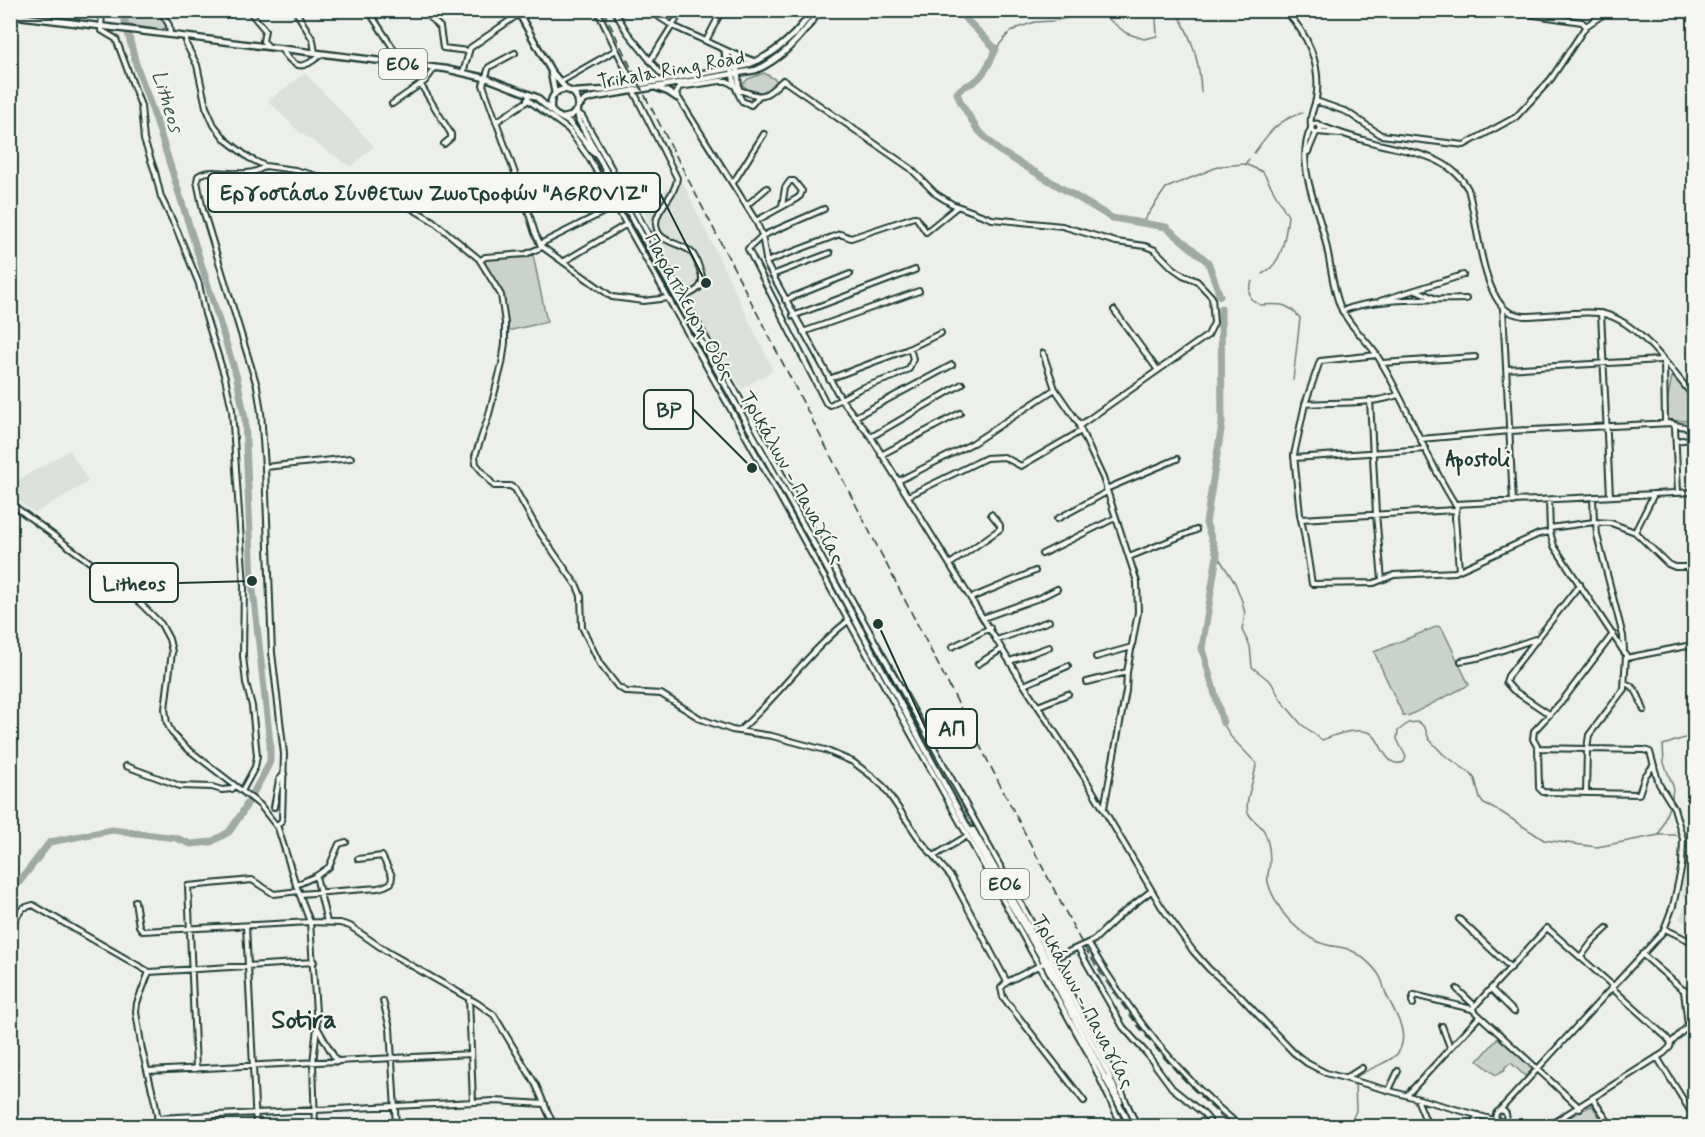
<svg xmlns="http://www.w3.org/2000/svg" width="1705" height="1137" font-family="Mynerve,sans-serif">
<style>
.built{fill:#dce0db}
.green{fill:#cbd2cc;stroke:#758880;stroke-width:1.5}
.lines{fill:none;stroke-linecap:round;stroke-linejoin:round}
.stream{stroke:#6c7e77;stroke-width:1.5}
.river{stroke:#9faaa4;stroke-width:7}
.minor-casing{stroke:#1f3d34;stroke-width:8}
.major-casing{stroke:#1f3d34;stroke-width:9}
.minor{stroke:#f6f6f2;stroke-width:4}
.major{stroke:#f6f6f2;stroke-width:4.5}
.rail{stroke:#1f3d34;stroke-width:1.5;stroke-dasharray:9 4.5;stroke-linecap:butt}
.labels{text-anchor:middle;stroke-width:4.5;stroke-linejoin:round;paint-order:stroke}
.shield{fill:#f6f6f2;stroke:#60746d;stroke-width:1.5}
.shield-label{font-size:18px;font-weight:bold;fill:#1f3d34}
.street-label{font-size:20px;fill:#1f3d34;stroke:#f6f6f2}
.water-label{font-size:21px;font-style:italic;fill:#3f5850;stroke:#f6f6f2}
.quarter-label{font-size:22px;font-weight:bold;fill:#1f3d34;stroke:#f6f6f2}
.district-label{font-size:26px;font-weight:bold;fill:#1f3d34;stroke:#f6f6f2}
.leader{fill:none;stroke:#1f3d34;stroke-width:2}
.callout-dot{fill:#1f3d34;stroke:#f6f6f2;stroke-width:2}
.callout{fill:#f6f6f2;stroke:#1f3d34;stroke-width:2}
.callout-label{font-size:21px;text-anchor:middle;font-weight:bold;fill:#1f3d34}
</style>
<rect width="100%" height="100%" fill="#edefea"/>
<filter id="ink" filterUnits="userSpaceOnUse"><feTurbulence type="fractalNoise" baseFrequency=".0167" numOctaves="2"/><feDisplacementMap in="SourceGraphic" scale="12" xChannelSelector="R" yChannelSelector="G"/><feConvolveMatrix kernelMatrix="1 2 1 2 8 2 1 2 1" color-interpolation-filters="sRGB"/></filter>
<g filter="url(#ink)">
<path class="built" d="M305,73L374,146L351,167L299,132L268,101Z
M683,183L773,370L742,389L693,307L669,258L637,202Z
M70,450L88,482L35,513L11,495V484Z
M1689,839L1694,840V927L1679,919L1688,900L1682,896Z"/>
<path class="green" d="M125,11H158L167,27L161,30L128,25Z
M764,73L780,82L765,94L755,93L743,86L742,85L748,79Z
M533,255L547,322L507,331L504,299L484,261L489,258Z
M1672,376L1692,397L1689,421L1668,420L1667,402Z
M1438,626L1443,630L1469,685L1408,716L1403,715L1374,652Z
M1498,1038L1533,1069L1525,1076L1511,1063L1505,1067V1070L1496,1075L1478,1061Z
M1592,1105L1605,1126H1554Z"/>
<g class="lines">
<path class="stream" d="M1167,10L1179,16C1193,40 1200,64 1201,92
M996,49L1008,34L1017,28L1035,22L1053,21L1090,13L1102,14L1126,33L1144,39L1157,36L1156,18L1162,10
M1254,153C1268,134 1277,120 1302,113
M1245,164L1263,172L1288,216C1285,238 1283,264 1262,274
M1142,223L1166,188L1220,166L1245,164L1249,159
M1252,281L1249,291L1251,299L1260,305C1279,304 1287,302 1300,318L1293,380
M1217,555L1235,583L1242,601L1245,614L1242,630L1250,646L1252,667L1271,682L1281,700L1301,724L1322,740C1336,735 1352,728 1368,732C1382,736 1383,770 1404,762L1406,757L1397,739L1398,731L1408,723L1419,722L1425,728L1429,739L1443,754L1470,773L1475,779L1480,799L1484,804L1501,812L1544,840L1597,847L1659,835H1679
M1223,723L1231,737L1256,763C1256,778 1244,799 1248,812C1251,821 1262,824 1265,833C1269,844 1271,857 1269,869C1268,873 1267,877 1268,882C1270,893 1278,905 1284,914C1293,926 1310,940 1324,944C1332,947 1342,946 1350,950C1361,954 1378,970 1382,981C1384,987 1385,993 1388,998C1396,1015 1410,1034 1398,1053C1391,1063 1367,1068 1355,1078
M1688,834H1694
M1659,835L1672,798L1673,786L1664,763L1663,745L1694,735
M1349,1126L1356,1111L1355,1083"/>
<path class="river" d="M957,10L996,49C991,60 984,76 974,82C967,86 962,86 957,93L961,103L977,129L998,150L1112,218L1166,227L1208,262L1220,296
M1221,308L1222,424L1206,523L1217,555L1202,648L1223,723
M10,894L50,842L112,830L176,838L191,844L211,842L229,832L242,813L267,768L270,761V743L252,581L245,419L237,378L156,120L136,64L122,10"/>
<defs>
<path id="minor" d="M102,10L101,30L116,39L141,106L144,140L155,172L161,197L177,230L199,284L205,314L225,378L232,410L244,586L243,656L246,683L252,706L257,756L255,767L242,791
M160,10L169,25L170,35
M248,10L265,30L263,41L268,46
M295,10L313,40L315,53
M368,10L393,48L400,64
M422,10L440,27L443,48L468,51
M597,10L631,80
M614,10L627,32L661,74
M648,10L673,26L734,54L738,74L739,90
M1284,10C1308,33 1322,66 1316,99C1314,109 1309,116 1311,126
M1501,10L1582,22L1586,26
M186,37V44L197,65L206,107L214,125L226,140L249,158L265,166L295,170L372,191L396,199L433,221L479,259L501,295L505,323V343L502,364L488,418L475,456L476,464L494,486H510L515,489L538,530L577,586L581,596L582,627L600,664L618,687L627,692L661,694L701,719L732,730L772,736L825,750L853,762L873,777L884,787L920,840L952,878L1007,982
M706,41L722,10
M281,49C296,70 302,70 322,54
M726,52C733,62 732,72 734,82C735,88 739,95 742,101L751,105L759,96
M515,53L489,67L483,85L525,201L535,233L541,246L612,297L644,301L668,298
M650,61L682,10
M463,73L470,48L519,14
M560,82L616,50
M421,85L451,134V138L444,144
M735,86L727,81H720L679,87L676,94L756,221L762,235L767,265L841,399L871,437L1024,685L1085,778L1161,906L1193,951L1209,969L1240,996L1293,1052L1307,1063L1326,1073L1498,1121
M633,90L677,178C676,196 656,208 656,224C657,243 679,242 690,251C695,255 697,261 699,267C707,285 699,291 683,297
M739,90C764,98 763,99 783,80L910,168L936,194L952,204L992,219L1062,226L1116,242L1145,246L1155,250L1173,268L1183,275L1197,281L1212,297L1214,323L1208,335L1079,426L1103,478L1137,582L1138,612L1127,672L1126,691L1104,808
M528,100L569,130L589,158L770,479L1045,976L1088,1053L1122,1126
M1316,101L1347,112L1381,135L1464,145L1516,117L1551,79L1586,26L1610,10
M392,104L425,81L435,68
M577,113L582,116L598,144L1058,970L1115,1077L1137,1126
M496,122L526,102L530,95
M1311.5 128a4.5 4.5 0 1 1 9 0a4.5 4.5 0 1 1-9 0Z
M1319,125C1338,133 1359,139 1378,144C1412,152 1450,156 1468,189C1477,220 1481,284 1503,307C1508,313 1516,315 1524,316C1549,316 1574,311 1598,313C1635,316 1672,371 1694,397
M1311,128C1294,163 1319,209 1326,244C1331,264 1332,286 1340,306C1349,327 1367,339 1378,357C1407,404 1425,457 1455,504L1694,492
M1317,132L1340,134
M1308,152L1316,133
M265,166C247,182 211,165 198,176L197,181L203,210L257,386L261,412L265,467L272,653L284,754L282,820L277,826
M733,183L764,134
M747,205L767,188
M824,209L762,236L748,249L826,403L830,405L861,388L893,377L909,369L913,359L910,348
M756,221L796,199L800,196L802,191L794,181H790L785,188L782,206
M540,244L616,206
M480,261L485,257L526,254L540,248
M563,262L627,224
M766,262L840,234L851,238L914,217H916L926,232L958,206
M772,275L830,253
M1416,290L1436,299
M785,300L850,274
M1380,301L1463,275
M1503,308L1513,502
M1114,310L1157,369
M1342,311C1375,297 1430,300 1466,299
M1601,313L1610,496
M793,316L915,270
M803,332L919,291
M1043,353L1055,389L1079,424
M1377,355L1320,361L1305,404L1294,455L1300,515L1304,533L1312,584L1374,583L1394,575L1455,572L1539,534L1550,532
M1664,362L1665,423
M1382,363L1475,357
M1506,369L1661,360
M829,379L906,350L941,333
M1370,400L1376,514L1382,580
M1305,404C1335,402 1370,405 1398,395
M855,417L952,365
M1675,425L1690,428L1692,434L1690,439L1676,441
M871,437L962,384
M1421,439L1510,431L1672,423L1675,427L1678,493
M881,455L960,413
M1294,458L1426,449
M265,467L351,458
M898,481L973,443L1055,389
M1106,489L1177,459
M908,496L986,458L1004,457L1021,466L1081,431
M1593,497L1594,522
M10,503L99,569L141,604L161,624L169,639L172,652L165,709L167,723L172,733L184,746L260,805L278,828L296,885L310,922L317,1027L313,1063L315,1126
M1457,505L1455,517L1459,570
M1057,519L1107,492
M1301,519L1455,510
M1596,522L1597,535L1623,636L1624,650
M1550,528L1594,522L1611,523L1635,532L1668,564L1675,567H1694
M1635,532L1654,494
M1042,554L1115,518
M1129,557L1196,530
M950,564L1000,529V525L991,514
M971,598L1035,571
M983,618L1039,598L1057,589
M1613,634L1563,700L1534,731L1533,739L1538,748L1539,788L1543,792L1639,794L1645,776L1654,765
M997,640L1049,621
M952,647L990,628
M1096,657L1132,647
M1626,658L1687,646L1692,648L1694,653
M1010,661L1049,647
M1461,661L1482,657L1538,638
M978,664L1002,649
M1087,682L1127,672
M1625,683C1638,688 1639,698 1644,710
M1024,685L1068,666
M1038,706L1068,694
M1549,714L1513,690L1506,682L1508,676L1580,584
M739,731C778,697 807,653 848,621
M1539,748L1587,749L1586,793
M126,766L180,786L212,787L222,790L232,789L235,786
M274,807L279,780L284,774
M934,856L967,836
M296,885L316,876
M300,894L378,888L385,886L391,883L392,876L382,856L358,859
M135,901L139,926L143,931L310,922L340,923L350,926L386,951L477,1003L494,1015L536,1085L554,1126
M1459,919L1511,968
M327,922L316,876L329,867L339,844L346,842
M10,926L23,908L33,905L149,972L314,962
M246,926L256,1126
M1665,929L1694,943
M1088,943C1130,1013 1177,1075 1240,1126
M1078,948L1123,1027L1147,1054L1172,1088L1204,1114L1209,1120V1126
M1642,954L1682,989L1687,991L1694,990
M1581,957L1592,942L1607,928
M149,972L137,1003L136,1012L142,1050L155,1102L159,1126
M1457,989L1475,1006
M1491,989L1514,1012
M1684,991L1688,1026
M469,998L473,1102
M383,1001L390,1028L396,1126
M1413,1004L1412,1001L1414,995L1472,1009L1580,1108
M1472,1009L1547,928L1613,986
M1442,1026L1450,1047
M317,1027L337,1062
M1671,1043L1687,1027L1694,1025
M1657,1057L1694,1117
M196,1069L188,886L252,880L274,894L299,891
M148,1071L471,1054
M1346,1078L1362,1068
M1389,1090L1398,1071
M1407,1095L1479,1017
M1417,1099L1428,1126
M1593,1099L1611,1126
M1084,1101L1003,997L1001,988L1007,982L1048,961L1094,940L1120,915L1151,891
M1495.5 1116a5.5 5.5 0 1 1 11 0a5.5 5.5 0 1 1-11 0Z
M1499,1111L1663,932L1673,906L1682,865L1683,839L1674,808L1659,784L1650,752L1644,750L1587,749L1589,735L1624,689L1626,655L1554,546L1550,532L1549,500
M157,1118L494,1101L545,1104
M1502,1122L1528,1126
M1428,1126L1438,1123L1447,1126
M1471,1126L1478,1115
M1548,1126L1664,1053L1670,1047L1671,1043L1666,1037L1612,988"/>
<path id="major" d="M517,10L551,71L567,90
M10,15L446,69L489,79L536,97L556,115L569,122L594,153
M734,54L753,61
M719,69L726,62L725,52
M551,73L555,94
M657,88L668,92L677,98
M573,92L606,90L744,66C774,56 796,36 813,10
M578,107L585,100L596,97L756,70C784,58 804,34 820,10
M551,108C548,83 582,84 578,109L571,116L563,118
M577,110L579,121L600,160L815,546L992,872L1045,963L1125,1116
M973,830L1054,971L1108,1073L1120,1102
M1125,1115L1130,1126"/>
</defs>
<use href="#minor" class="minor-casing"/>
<use href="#major" class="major-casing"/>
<use href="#minor" class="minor"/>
<use href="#major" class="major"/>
<path class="rail" d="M603,10L639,84L1079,938C1121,1009 1170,1072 1232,1126"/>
</g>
</g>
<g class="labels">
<g class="shield">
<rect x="379" y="49" width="48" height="30" rx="4.5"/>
<rect x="981" y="869" width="48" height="30" rx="4.5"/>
</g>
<g class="shield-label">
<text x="403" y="70">ΕΟ6</text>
<text x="1005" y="890">ΕΟ6</text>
</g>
<g class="street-label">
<text transform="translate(671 69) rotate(-10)" y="7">Trikala Ring Road</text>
<text transform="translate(690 306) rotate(61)" y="7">Παράπλευρη Οδός</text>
<text transform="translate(793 477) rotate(61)" y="7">Τρικάλων - Παναγίας</text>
<text transform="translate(1084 1001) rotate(62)" y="7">Τρικάλων - Παναγίας</text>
</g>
<g class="water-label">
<text transform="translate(168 101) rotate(73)" y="7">Litheos</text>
</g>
<g class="quarter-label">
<text x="1478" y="466">Apostoli</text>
</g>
<g class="district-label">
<text x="304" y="1028">Sotira</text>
</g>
</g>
<path class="leader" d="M706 283L660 193M752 468L693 409M252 581L178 583M878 624L926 729"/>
<g class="callout-dot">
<circle cx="706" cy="283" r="6"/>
<circle cx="752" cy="468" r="6"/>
<circle cx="252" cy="581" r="6"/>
<circle cx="878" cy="624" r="6"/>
</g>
<g class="callout">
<rect x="208" y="173" width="452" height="39" rx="6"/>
<rect x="644" y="390" width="49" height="39" rx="6"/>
<rect x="90" y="563" width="88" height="39" rx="6"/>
<rect x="926" y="709" width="51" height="39" rx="6"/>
</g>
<g class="callout-label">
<text x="434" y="200">Εργοστάσιο Σύνθετων Ζωοτροφών "AGROVIZ"</text>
<text x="669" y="417">BP</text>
<text x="134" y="590">Litheos</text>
<text x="952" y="736">ΑΠ</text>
</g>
<rect width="1705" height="1137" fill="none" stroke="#f6f6f2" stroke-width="36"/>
<rect x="18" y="18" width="1669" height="1101" fill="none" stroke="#1f3d34" stroke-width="2" filter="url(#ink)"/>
</svg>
